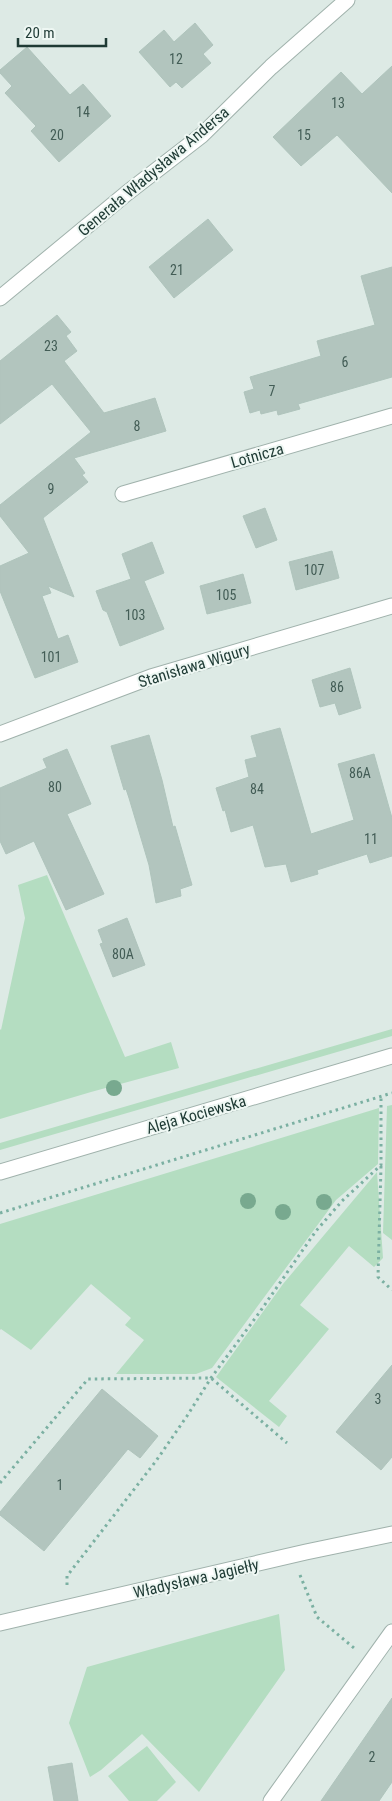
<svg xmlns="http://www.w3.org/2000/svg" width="392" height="1801" font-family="'Roboto Condensed',sans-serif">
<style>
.green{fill:#b4ddc1}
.building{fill:#b2c5be;stroke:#afc4bc}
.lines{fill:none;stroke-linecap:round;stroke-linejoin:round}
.minor-casing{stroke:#a0b2ac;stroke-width:17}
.path{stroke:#7bb0a2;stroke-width:3;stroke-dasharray:2.5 4;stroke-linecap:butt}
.minor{stroke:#fff;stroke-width:15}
.tree{fill:#78a98f}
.labels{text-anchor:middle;stroke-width:4;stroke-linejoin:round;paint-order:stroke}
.number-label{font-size:14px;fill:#435d56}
.street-label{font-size:16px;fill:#1e3a34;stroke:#eef7f3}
</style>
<rect width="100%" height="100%" fill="#ddeae5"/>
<path class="green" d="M47,875L125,1057L171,1042L179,1068L91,1092L0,1119V1029L1,1030L25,918L18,885Z
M392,1029V1036L0,1150V1143Z
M392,1105V1240L383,1233L387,1106Z
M379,1108L378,1164L336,1200L212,1368L196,1374H116L144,1340L125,1325L131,1318L91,1284L31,1350L1,1329L0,1330V1224Z
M377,1172L383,1258L374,1267L349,1246L300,1305L329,1329L269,1401L287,1416L279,1427L216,1377L283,1284Z
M279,1614L285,1670L199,1792L142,1734L101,1770L90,1777L69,1723L87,1667Z
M147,1746L176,1782L157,1801H129L108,1776Z"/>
<path class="building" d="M195,23L213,45L203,54L211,63L182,88L176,82L170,87L139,52L164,30L174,42Z
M27,47L70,95L83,84L111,116L59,162L31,131L36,126L5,93L12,86L0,73V70Z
M392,66V193L337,135L301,166L273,137L341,72L362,94Z
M208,219L233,250L174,298L149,267Z
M392,267V377L298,404L300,409L278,415L277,410L261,414L260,410L250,413L244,392L254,389L250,377L321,356L317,341L375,325L361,276Z
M57,315L71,332L66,336L77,351L64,361L104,413L155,398L166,431L74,458L85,473L82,475L88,482L43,518L74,597L48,586L51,593L42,596L58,639L68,635L78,662L35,678L0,591V566L29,553L0,516V505L91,432L52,384L0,424V361Z
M265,508L277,540L256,548L243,516Z
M152,542L164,573L144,581L164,629L120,646L107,612L103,610L96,591L131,579L122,554Z
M332,551L339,578L296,590L289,562Z
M243,574L251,603L207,614L200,586Z
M350,668L361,708L339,715L335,703L320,707L312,680Z
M280,728L311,834L354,820L338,764L374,754L392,818V856L370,863L367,854L317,870L318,874L291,882L286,864L265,867L253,825L231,832L225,810L223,811L216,788L249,777L245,760L257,757L251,736Z
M149,735L162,780L173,827L175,826L192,885L180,889L181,896L156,903L149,865L129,798L126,789L124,790L111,746Z
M67,749L91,804L67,814L104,894L66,910L34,841L6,854L0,841V788L47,768L43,759Z
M127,918L145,965L113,977L100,944L103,943L98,930Z
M392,1365V1457L381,1470L336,1432Z
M102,1389L158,1436L140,1458L128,1449L44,1551L0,1515V1512Z
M392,1698V1782L379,1801H321Z
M72,1763L78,1801H54L48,1767Z"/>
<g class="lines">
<defs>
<path id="minor" d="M0,298L127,193L202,135L271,67L347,0
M123,494L392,416
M0,734L151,677L392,606
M0,1172L392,1056
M0,1623L306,1552L392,1534
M271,1801L392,1632"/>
</defs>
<use href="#minor" class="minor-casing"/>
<path class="path" d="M381,1166L378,1277L392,1290
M0,1213L392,1093
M0,1483L88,1379L211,1378L287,1443
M300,1575L317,1617L354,1648
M67,1585V1576L156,1461L187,1416L211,1378L259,1313L316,1231L342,1201L381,1165V1096"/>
<use href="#minor" class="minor"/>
</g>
<g class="tree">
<circle cx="114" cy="1088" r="8"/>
<circle cx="248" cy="1201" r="8"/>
<circle cx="324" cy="1202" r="8"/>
<circle cx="283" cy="1212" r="8"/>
</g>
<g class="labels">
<g class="number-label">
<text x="176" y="64">12</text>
<text x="338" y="108">13</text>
<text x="83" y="117">14</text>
<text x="57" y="140">20</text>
<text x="304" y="140">15</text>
<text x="177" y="275">21</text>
<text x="51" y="351">23</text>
<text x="345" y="367">6</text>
<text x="272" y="396">7</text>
<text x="137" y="431">8</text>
<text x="51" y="494">9</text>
<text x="314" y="575">107</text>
<text x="226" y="600">105</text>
<text x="135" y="620">103</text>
<text x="51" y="662">101</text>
<text x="337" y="692">86</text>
<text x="360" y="778">86A</text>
<text x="55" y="792">80</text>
<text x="257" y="794">84</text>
<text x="371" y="844">11</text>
<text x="123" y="959">80A</text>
<text x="378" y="1404">3</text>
<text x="60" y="1490">1</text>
<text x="372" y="1762">2</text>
</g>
<g class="street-label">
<text transform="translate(153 171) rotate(-40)" y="6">Generała Władysława Andersa</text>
<text transform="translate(257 455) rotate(-16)" y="6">Lotnicza</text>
<text transform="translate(194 665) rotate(-17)" y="6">Stanisława Wigury</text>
<text transform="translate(196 1114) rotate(-16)" y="6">Aleja Kociewska</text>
<text transform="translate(196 1578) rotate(-13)" y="6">Władysława Jagiełły</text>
</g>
</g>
<path d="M18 38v8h88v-8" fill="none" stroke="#1e3a34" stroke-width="2.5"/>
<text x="25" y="38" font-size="15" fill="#1e3a34" stroke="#eef7f3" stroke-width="4" paint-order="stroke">20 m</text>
</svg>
